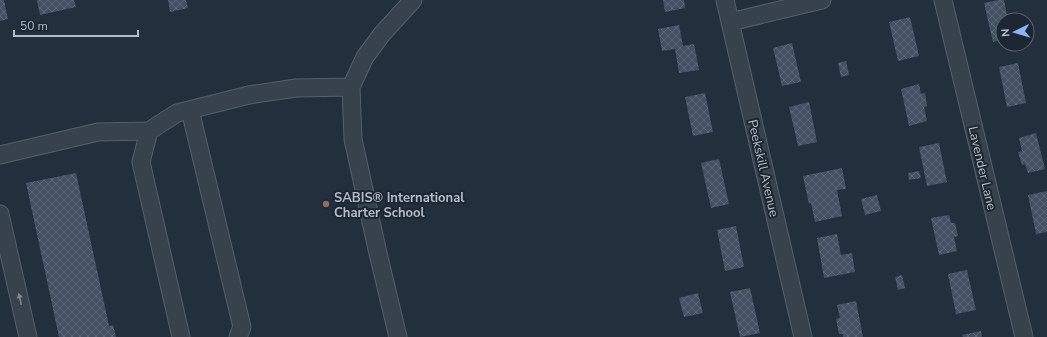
<svg xmlns="http://www.w3.org/2000/svg" width="1047" height="337" font-family="'Nunito Sans',sans-serif">
<style>
.building{fill:url(#building-cross-hatch)}
.lines{fill:none;stroke-linecap:round;stroke-linejoin:round}
.minor-casing{stroke:#565f6c;stroke-width:19}
.minor{stroke:#38414e;stroke-width:17}
.oneway{fill:#7c8592}
.education-dot{fill:#8d6e63;stroke:#1d2633;stroke-width:1.5}
.labels{text-anchor:middle;stroke-width:4;stroke-linejoin:round;paint-order:stroke}
.street-label{font-size:13px;fill:#b4bcc9;stroke:#1d2633}
.poi-label{font-size:13px;font-weight:bold;fill:#b4bcc9;stroke:#1d2633;text-anchor:start}
</style>
<defs>
<pattern id="building-cross-hatch" width="8" height="8" patternUnits="userSpaceOnUse"><rect width="8" height="8" fill="#455162"/><path d="M0 0l8 8M0 8l8-8" fill="none" stroke="#5d6877"/></pattern>
</defs>
<rect width="100%" height="100%" fill="#242f3e"/>
<path class="building" d="M0,0H4L8,19L0,21Z
M37,0H74L76,7L40,15Z
M168,0H186L188,8L170,12Z
M663,0H684L685,8L665,12Z
M999,0H1004L1008,20H1003V39L993,42L984,3Z
M910,17L919,56L898,61L889,22Z
M679,25L683,46L694,44L699,70L679,73L675,49L662,51L658,29Z
M792,43L801,82L782,86L773,48Z
M846,61L849,75L841,77L838,63Z
M1018,63L1026,103L1007,107L999,67Z
M919,84L921,94L925,93L927,106L924,107L927,121L909,126L901,89Z
M705,93L713,132L693,136L685,97Z
M809,102L817,142L798,146L789,107Z
M1036,133L1045,169L1028,173L1025,164L1022,165L1018,152L1022,151L1019,138Z
M939,143L947,182L927,186L919,147Z
M719,159L729,204L711,208L701,163Z
M842,168L846,189L837,190L842,216L815,222L811,203L809,204L803,176Z
M919,171L921,178L909,180L908,173Z
M76,173L109,326L113,325L116,337H59L26,183Z
M1047,191V232L1036,234L1028,195Z
M877,195L881,211L865,215L861,199Z
M949,215L951,223H955L958,236L954,237L957,251L939,255L931,218Z
M736,226L744,267L725,271L717,230Z
M837,234L841,255L852,253L855,272L824,278L817,238Z
M967,270L976,310L956,314L948,274Z
M902,275L905,288L898,290L895,277Z
M750,288L760,333L740,337L730,292Z
M698,293L703,313L684,317L679,298Z
M856,301L863,337H843V334H839L836,319L840,318L837,305Z
M981,331L982,337H963L962,335Z"/>
<g class="lines">
<defs>
<path id="minor" d="M725,0L803,337
M943,0L1024,337
M730,22L822,0
M190,110L242,327L238,337
M0,155L98,132L148,131
M0,214L28,337
M181,337L141,162L149,131L177,113L249,95L296,88L351,87
M398,337L377,249L353,139L351,87L365,57L382,34L413,0"/>
</defs>
<use href="#minor" class="minor-casing"/>
<use href="#minor" class="minor"/>
</g>
<defs><path id="oneway-solid" d="M-6-.8H1V-3.2L6.5 0L1 3.2V.8H-6Z"/></defs>
<use class="oneway" href="#oneway-solid" transform="translate(20 299) rotate(-103)"/>
<circle class="education-dot" cx="326" cy="204" r="4"/>
<g class="labels">
<g class="street-label">
<text transform="translate(764 168) rotate(77)" y="5">Peekskill Avenue</text>
<text transform="translate(983 168) rotate(77)" y="5">Lavender Lane</text>
</g>
<g class="poi-label">
<text x="334" y="202">SABIS® International<tspan x="334" dy="15">Charter School</tspan></text>
</g>
</g>
<g transform="translate(1015 32) rotate(265)"><circle r="19" fill="#1d2633" stroke="#59626f"/>
<path d="M0-3L7 15L0 10L-7 15Z" fill="#8ab4f8"/>
<text y="-6" font-size="11" font-weight="bold" text-anchor="middle" fill="#b4bcc9">N</text>
</g>
<path d="M14 30v6h124v-6" fill="none" stroke="#b4bcc9" stroke-width="2"/>
<text x="20" y="30" font-size="12" fill="#b4bcc9" stroke="#1d2633" stroke-width="3" paint-order="stroke">50 m</text>
</svg>
